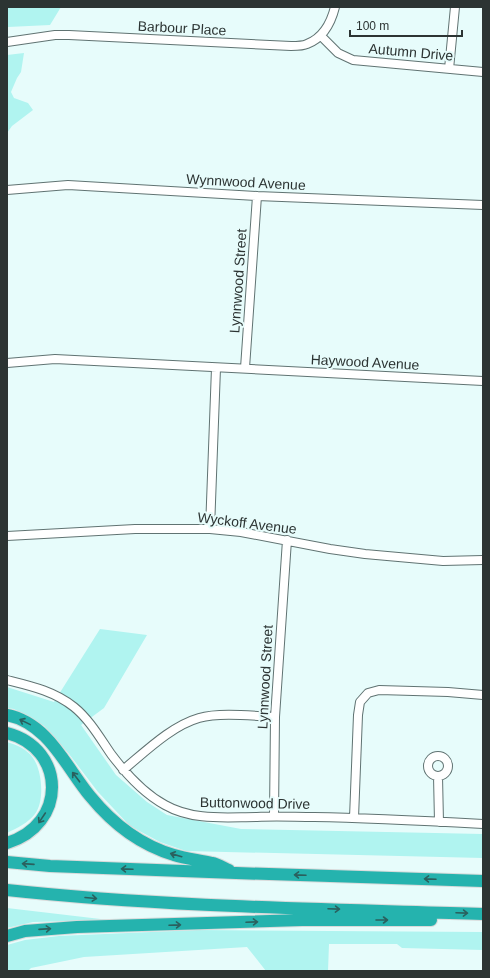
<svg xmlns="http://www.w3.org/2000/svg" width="490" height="978" font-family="Helvetica,sans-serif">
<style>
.green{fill:#b0f4f0}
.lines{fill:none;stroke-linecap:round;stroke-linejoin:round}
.minor-casing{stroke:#607372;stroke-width:10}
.highway-casing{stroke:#d9dada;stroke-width:14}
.minor{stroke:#fff;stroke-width:8}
.highway{stroke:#25b3ae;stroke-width:12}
.oneway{stroke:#2a605e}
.labels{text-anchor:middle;stroke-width:4;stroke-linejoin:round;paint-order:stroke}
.street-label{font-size:14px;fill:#2c3433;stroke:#e7fcfb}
</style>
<rect width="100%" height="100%" fill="#e7fcfb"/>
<path class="green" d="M7,7H61L50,25L8,27Z
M24,53L21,72L17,78L11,92L14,98L28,103L33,110L12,126L7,133V55Z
M100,629L147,635L104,708L81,725L116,775L147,802L167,815L241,829L483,834V858L186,851L160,842L130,826L98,792L69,754L44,726L14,709L7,708V687L54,702Z
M7,742C17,745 27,749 33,758C42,770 45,801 35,814C28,823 17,828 7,833Z
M7,908L109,920L33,922L7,928Z
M197,930L483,932V950L402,948L397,944H329L328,971H266L247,947L84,957L31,968L28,971H7V945L25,940L59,936Z"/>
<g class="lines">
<defs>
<path id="minor" d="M321,36L338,53L353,60L483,72
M7,42L55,35H69L291,46C296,46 303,46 307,44C323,38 331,23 335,7
M449,69L455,7
M7,190L68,185L257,196L483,205
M7,363L55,359L483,381
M245,368L257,196
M210,529L216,368
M7,536L135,529H210L241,532L330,549L365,554L443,561L483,560
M7,680C31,686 54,691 74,707C89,719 100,738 111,754C126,774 143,793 165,805C193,821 226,817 257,817C276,816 295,817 314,817C370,818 427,821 483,824
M428 766a10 10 0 1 1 20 0a10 10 0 1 1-20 0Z
M123,770C145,752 171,726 199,718C220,712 253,716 275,717
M438,776L439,822
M274,816L275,717L287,540
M354,818L358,715L360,702L368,693L379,690L448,692L483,695"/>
<path id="highway" d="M7,715C48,723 66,767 90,796C112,823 140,845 174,855C186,859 200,860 212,863C218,864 224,868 229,870
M7,733C67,749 67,825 7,843
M7,862L50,866L236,873L483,881
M7,890C165,907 324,909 483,914
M7,936L25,931L77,927L302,920H431"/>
</defs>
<use href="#minor" class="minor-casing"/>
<use href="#highway" class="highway-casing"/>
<use href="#minor" class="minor"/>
<use href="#highway" class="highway"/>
</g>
<defs><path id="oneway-shaft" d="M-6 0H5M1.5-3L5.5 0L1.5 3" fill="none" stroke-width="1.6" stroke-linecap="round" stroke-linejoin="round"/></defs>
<g class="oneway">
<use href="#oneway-shaft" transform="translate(25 722) rotate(-154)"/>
<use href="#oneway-shaft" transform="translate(76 777) rotate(-127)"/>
<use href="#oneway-shaft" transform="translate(42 818) rotate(124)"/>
<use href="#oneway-shaft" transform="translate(176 855) rotate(-164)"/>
<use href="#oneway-shaft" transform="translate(28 864) rotate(-176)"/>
<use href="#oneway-shaft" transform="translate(127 869) rotate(-178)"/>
<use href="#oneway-shaft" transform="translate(300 875) rotate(-178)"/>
<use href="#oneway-shaft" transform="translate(430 879) rotate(-178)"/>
<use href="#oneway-shaft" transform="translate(91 898) rotate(5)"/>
<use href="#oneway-shaft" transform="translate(334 909) rotate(2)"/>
<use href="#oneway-shaft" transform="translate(462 913) rotate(2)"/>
<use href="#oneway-shaft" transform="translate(382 920)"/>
<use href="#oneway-shaft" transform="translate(252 922) rotate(-2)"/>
<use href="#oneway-shaft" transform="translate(175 925) rotate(-2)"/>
<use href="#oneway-shaft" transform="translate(45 929) rotate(-4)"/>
</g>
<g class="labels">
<g class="street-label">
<text transform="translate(182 28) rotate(3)" y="5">Barbour Place</text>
<text transform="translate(411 52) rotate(5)" y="5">Autumn Drive</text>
<text transform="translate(246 182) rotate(3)" y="5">Wynnwood Avenue</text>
<text transform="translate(238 281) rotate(-86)" y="5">Lynnwood Street</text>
<text transform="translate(365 362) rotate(3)" y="5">Haywood Avenue</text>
<text transform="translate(247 523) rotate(7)" y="5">Wyckoff Avenue</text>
<text transform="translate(265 677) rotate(-87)" y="5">Lynnwood Street</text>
<text transform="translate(255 803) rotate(1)" y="5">Buttonwood Drive</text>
</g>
</g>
<rect width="490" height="978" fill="none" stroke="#2c3433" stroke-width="16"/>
<path d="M350 30v6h112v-6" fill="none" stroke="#2c3433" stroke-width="2"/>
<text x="356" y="30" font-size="12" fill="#2c3433" stroke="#e7fcfb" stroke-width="3" paint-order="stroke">100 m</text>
</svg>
